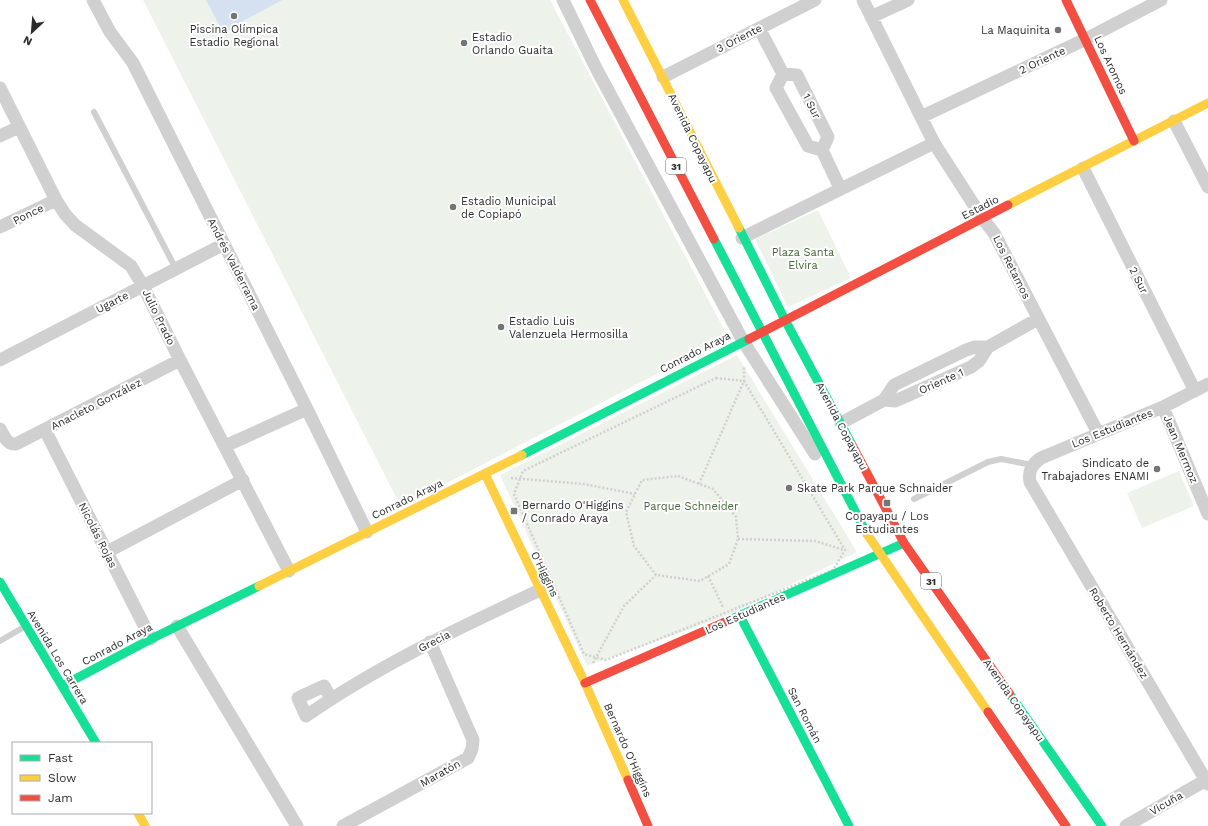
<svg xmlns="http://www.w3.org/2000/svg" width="1208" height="826" font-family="'Work Sans',sans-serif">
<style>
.green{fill:#edf3ea}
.water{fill:#d5e1f1}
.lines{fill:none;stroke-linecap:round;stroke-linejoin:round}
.path{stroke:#d0d0d0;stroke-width:2.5;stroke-dasharray:2 2;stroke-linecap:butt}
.lane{stroke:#d0d0d0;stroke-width:6}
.street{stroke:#d0d0d0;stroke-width:13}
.fast{stroke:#16e098;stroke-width:9}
.slow{stroke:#ffcf43;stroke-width:9}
.jam{stroke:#f24e42;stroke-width:9}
.poi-dot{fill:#757575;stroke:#fff;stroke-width:1.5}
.labels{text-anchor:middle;stroke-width:4;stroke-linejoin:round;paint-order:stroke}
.shield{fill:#fff;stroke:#6b6b6b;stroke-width:1}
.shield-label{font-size:10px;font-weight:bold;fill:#2b2b2b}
.poi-label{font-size:11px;fill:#2b2b2b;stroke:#fff;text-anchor:start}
.street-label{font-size:11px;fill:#2b2b2b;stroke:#fff}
.park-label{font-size:11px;fill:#456739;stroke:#fff}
</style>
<rect width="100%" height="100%" fill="#fff"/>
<path class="green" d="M143,0H550L728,337L401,507Z
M818,210L851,278L788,307L755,239Z
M737,355L857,552L727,616L587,666L500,475Z
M1179,471L1194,506L1142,528L1127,493Z"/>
<path class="water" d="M206,0H282L223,32Z"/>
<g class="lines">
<path class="path" d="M716,378L744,381L845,550L833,570L606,660L584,654L514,494L523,471Z
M678,476L713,489L736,517L738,539L729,564L700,581L656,575L634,546L626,512L642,480Z
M511,478L584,484L635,494
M699,484L744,381V366
M738,539L815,541L844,550
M708,576L723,607
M593,663L624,606L656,575"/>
<path class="lane" d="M94,112L176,269
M914,499L988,462L1001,459L1032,465
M0,641L24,627"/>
<path class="street" d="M93,0L110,32L133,63L307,409L367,532
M563,0L596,68L743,341L815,454
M863,0L934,143L983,219L994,233L1098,433
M871,17L908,0
M759,28L783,74
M783,74L797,75L828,137L822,150L808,146L776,88Z
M663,77L815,0
M0,88L56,200L65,214L75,225L131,266L143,286L180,360L289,571
M921,117L1086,39L1161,0
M1174,121L1208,187
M0,136L19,127
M822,150L840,188
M1083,168L1195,391
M0,227L56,200
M742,238L934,143
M0,360L224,244
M1208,384L1163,407L1041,458C1032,464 1028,471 1030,482L1208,784
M884,400L894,385L966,350L975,347H988L1038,319
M1163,407L1208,514
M841,423L884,400L895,401L902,398L971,367L979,361L988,347
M0,429C4,436 7,445 16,444L180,360
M45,430L151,639
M225,446L307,409
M107,552L243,480
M177,626L297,826
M331,698L324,686L298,698L306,716C379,665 459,628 540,590
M343,826L468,758L472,749L473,740L430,642
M1126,826L1208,779"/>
<path class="fast" d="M739,228L785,320L852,445
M714,239L867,534
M522,455L749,339
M0,582L96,743
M740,616L849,826
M727,621L904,543
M62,686L151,639L259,586
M1009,693L1102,826"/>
<path class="slow" d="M623,0L739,228
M1008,205L1208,103
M485,474L585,683L628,780
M867,534L988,712
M259,586L522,455
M138,813L145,826"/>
<path class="jam" d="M590,0L714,239
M1066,0L1134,141
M749,339L1008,205
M852,445L904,543L1009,693
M585,683L727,621
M988,712L1066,826
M628,780L648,826"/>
</g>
<g class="poi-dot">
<circle cx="234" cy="16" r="4"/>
<circle cx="1058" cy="30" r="4"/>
<circle cx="464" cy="43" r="4"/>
<circle cx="453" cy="207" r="4"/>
<circle cx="501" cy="327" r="4"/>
<circle cx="1157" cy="469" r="4"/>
<circle cx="789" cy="488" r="4"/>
<rect x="883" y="499" width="8" height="8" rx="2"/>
<rect x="510" y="507" width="8" height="8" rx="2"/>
</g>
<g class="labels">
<g class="shield">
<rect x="666" y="158" width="20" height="16" rx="3"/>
<rect x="921" y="573" width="20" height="16" rx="3"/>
</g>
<g class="shield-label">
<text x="676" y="170">31</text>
<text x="931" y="585">31</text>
</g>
<g class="poi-label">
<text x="234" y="33" text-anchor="middle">Piscina Olímpica<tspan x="234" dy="13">Estadio Regional</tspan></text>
<text x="1050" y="34" text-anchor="end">La Maquinita</text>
<text x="472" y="41">Estadio<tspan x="472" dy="13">Orlando Guaita</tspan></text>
<text x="461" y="205">Estadio Municipal<tspan x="461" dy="13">de Copiapó</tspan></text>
<text x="509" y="325">Estadio Luis<tspan x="509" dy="13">Valenzuela Hermosilla</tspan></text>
<text x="1149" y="467" text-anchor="end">Sindicato de<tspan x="1149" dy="13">Trabajadores ENAMI</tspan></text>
<text x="797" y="492">Skate Park Parque Schnaider</text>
<text x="522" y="509">Bernardo O'Higgins<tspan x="522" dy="13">/ Conrado Araya</tspan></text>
<text x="887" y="520" text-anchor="middle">Copayapu / Los<tspan x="887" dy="13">Estudiantes</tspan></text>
</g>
<g class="street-label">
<text transform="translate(739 38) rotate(-27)" y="4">3 Oriente</text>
<text transform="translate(1042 60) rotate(-25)" y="4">2 Oriente</text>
<text transform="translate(1111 65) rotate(65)" y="4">Los Aromos</text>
<text transform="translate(812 106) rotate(63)" y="4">1 Sur</text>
<text transform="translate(693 138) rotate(64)" y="4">Avenida Copayapu</text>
<text transform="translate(980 207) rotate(-27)" y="4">Estadio</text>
<text transform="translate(28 214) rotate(-26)" y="4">Ponce</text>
<text transform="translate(234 264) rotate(63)" y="4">Andrés Valderrama</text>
<text transform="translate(1012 267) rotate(63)" y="4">Los Retamos</text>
<text transform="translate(1139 280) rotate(63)" y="4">2 Sur</text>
<text transform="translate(112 302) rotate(-27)" y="4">Ugarte</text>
<text transform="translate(159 317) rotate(64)" y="4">Julio Prado</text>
<text transform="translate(695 352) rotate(-27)" y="4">Conrado Araya</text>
<text transform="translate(941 381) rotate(-24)" y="4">Oriente 1</text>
<text transform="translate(96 404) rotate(-27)" y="4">Anacleto González</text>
<text transform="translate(842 426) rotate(62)" y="4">Avenida Copayapu</text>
<text transform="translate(1112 428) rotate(-22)" y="4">Los Estudiantes</text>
<text transform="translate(1181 449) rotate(67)" y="4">Jean Mermoz</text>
<text transform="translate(407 499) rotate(-26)" y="4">Conrado Araya</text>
<text transform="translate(98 535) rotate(63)" y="4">Nicolás Rojas</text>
<text transform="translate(545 574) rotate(64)" y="4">O'Higgins</text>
<text transform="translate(745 613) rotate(-24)" y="4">Los Estudiantes</text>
<text transform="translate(1119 633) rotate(59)" y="4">Roberto Hernández</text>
<text transform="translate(434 641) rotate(-27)" y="4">Grecia</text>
<text transform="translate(117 644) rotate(-28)" y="4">Conrado Araya</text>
<text transform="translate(58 657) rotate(59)" y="4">Avenida Los Carrera</text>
<text transform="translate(1014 700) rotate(55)" y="4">Avenida Copayapu</text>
<text transform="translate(805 715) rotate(63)" y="4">San Román</text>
<text transform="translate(628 750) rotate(66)" y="4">Bernardo O'Higgins</text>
<text transform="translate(440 773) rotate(-29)" y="4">Maratón</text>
<text transform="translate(1166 803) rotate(-30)" y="4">Vicuña</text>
</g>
<g class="park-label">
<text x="803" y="256">Plaza Santa<tspan x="803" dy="13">Elvira</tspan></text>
<text x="691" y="510">Parque Schneider</text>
</g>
</g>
<rect x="12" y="742" width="140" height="72" fill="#ffffff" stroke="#aaaaaa"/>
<rect x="20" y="755" width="20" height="6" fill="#16e098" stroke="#aaaaaa"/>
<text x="48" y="762" font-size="12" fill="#2b2b2b">Fast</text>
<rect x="20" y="775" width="20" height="6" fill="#ffcf43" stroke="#aaaaaa"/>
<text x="48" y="782" font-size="12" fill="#2b2b2b">Slow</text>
<rect x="20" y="795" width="20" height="6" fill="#f24e42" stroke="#aaaaaa"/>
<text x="48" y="802" font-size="12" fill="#2b2b2b">Jam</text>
<g transform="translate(32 32) rotate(206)" stroke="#ffffff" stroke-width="3" paint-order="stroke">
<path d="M0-3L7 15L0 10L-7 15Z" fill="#2b2b2b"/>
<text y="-6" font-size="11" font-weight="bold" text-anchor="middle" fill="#2b2b2b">N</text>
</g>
</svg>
